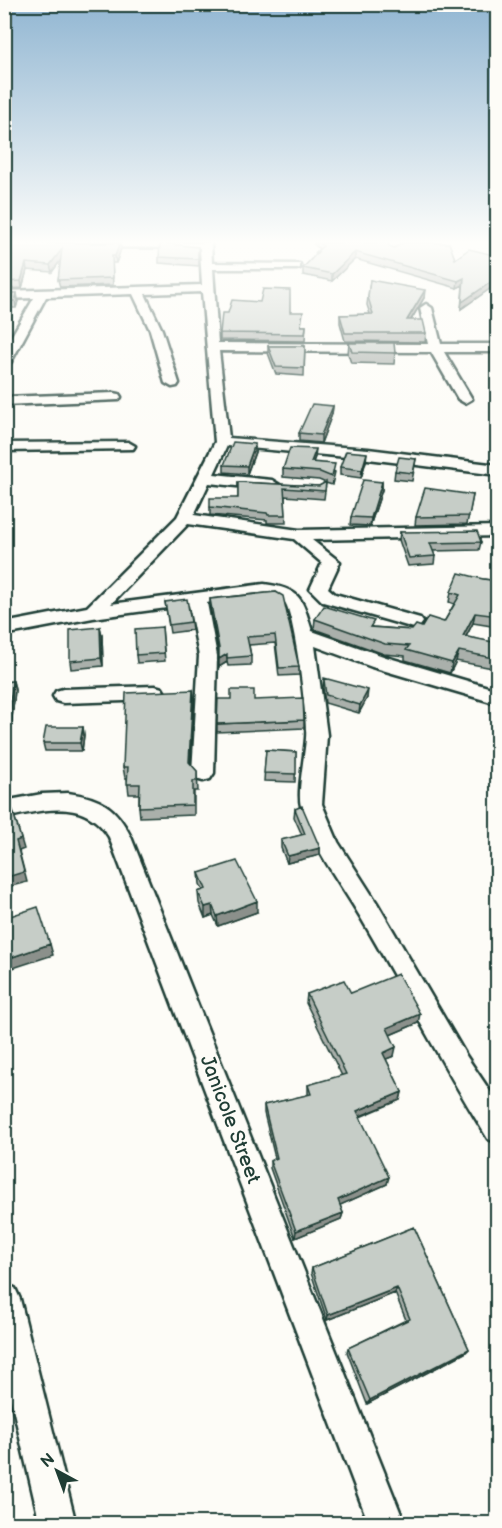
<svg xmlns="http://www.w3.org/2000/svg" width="502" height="1528" font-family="'Balsamiq Sans',sans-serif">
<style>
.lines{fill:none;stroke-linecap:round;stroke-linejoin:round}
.minor-casing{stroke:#1f3d34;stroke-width:5}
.minor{fill:#fdfcf7;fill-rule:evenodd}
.wall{fill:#aab0ab;stroke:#1f3d34;stroke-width:1.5}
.shaded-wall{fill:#8b908b;stroke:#1f3d34;stroke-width:1.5}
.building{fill:#c6cdc7;stroke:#1f3d34;stroke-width:1.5}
.labels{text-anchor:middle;stroke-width:5;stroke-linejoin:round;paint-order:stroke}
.near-street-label{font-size:20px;fill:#1f3d34;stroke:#fdfcf7}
</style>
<rect width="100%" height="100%" fill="#fdfcf7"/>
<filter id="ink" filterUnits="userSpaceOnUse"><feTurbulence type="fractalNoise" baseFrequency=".0167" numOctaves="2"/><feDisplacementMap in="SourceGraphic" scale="12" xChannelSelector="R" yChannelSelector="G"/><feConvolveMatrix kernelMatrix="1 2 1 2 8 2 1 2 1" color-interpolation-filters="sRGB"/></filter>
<g filter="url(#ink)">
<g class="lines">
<defs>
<path id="minor" d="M89,243H211L212,263L300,264V268L296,269H213L218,343L428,344L420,308L426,304L432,308L441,344H498V352H444L472,399L465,403L458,399L431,352L219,351L229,438L368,449L498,465V475L368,459L227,446L214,474L272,480L280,485L272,490L209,483L194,515L299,530L498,526V536L312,540L340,562L328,588L335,594L420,618L423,622L420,626L414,628L323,602L310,589L322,563L294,539L188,524L111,604L264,584C301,589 302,598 312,631L386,657L498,690V704L372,667L315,646L327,735L322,804L338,842L377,903L467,1057L498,1103V1143L488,1139C443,1067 404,991 361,918C340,882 312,848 301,806C297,792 305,755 306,738C308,718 295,620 286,604C277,588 222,601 207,603L217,656L214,773L210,779L203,781L196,779L192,773L199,656L189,605L93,618L4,635V623L87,607L177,517L215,442L202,292L145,294L162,330L179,383L177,386L172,387L165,383L150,330L133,294L46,297L11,362L4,366V349L34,298L4,299V291L202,285L200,248L94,247L90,246Z
M114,393L119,394L121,397L119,400L4,405V397Z
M128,442L135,446L133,449L4,451V443Z
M155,686L162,688L165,693L162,698L155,700L63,703L56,701L53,696L56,691L63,689Z
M68,793C102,798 116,807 131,837L405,1524H369L109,837C85,797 43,810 4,818V801L42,794Z
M4,1284L15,1288L20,1299L76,1524H40L4,1369Z"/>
</defs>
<use href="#minor" class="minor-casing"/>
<use href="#minor" class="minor"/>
</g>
<path class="wall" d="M4,243H120L121,249L116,263H112L113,285L60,287L58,280L61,260L52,272L27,270L22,288L4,289V253L7,250H4Z
M313,243H387L389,246L394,248L400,244V243H449L455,259L498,256V283L461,309L463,285L457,288L355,259L332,281L303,275V268L315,255L316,252L319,249Z
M198,247L199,266L159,263V257Z
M370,280L424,298L411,320L426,333L425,342L345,341L340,323V315L370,314L367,305Z
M4,293H17L18,301L16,308H4Z
M290,312L302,326H306L305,341L220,340V333Z
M349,343L395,353L394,364L351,363L348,354Z
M268,346H305L304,376L276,374L268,353Z
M333,406L332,414L321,443L299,441V433Z
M255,452L247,474L224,472V465Z
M315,457L313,462L335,472L332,485L326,483L324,499L285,496L286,523H267V520L210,515V507L238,498V482L319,486L326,483L319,480L283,477V469Z
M416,459L412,481L394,479L395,471Z
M366,461L361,478L340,475V467Z
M382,482V490L370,526L350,525L351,517Z
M473,495L467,524L415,525L416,517Z
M400,532L481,542L479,550L433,551L435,556L434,564L408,566L399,540Z
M483,579L498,581V627L473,623L466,637L498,643V669L456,661L450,673L405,660V656L384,654L314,629L315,619L373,627L412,630L422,627L444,622L454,604L449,602L451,592Z
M276,592L299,667V675L279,676L275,643L249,645L251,656V665L228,666L227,662L219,667V653L210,607V599Z
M165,602L191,622L192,630L170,633Z
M100,627L102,635L103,666L71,669L70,661Z
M162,627L165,661L137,663L136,655Z
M324,680L367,698L359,713L325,703L323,688Z
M13,681L15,690L11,728H7L4,756V682Z
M193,690L194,700L190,764L197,771L198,791H194V815L140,817L139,807V794H129L127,778H125L123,767Z
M304,720V728L217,732V724Z
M83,727L84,735L82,751H45L43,743Z
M266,750L296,752L295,782L264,781Z
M295,809L320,848V855L287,863L281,848V840L302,835L294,817Z
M199,873L257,912L218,926L213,915L205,918L199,903L198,892L203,890L200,884Z
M351,993L418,1023L390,1035L394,1056L386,1059L402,1092L400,1100L360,1117L387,1184L340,1205L343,1213L341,1219L295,1238L270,1168V1161L275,1158L264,1113V1105L308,1095V1085L342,1076L306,1003L307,994Z
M414,1227L469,1349L465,1353L367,1404L347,1352L348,1348L406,1320L395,1293L327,1320L311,1273L312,1268Z"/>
<path class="shaded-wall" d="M120,243L121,249L116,263L115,256Z
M62,249L63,257L52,272L50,265Z
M355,252V259L332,281V274Z
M26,263L27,270L22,288L21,281Z
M498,277V283L461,309L462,302Z
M464,278L463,285L457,288L458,281Z
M425,290L424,298L406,328L407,320Z
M17,293L18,301L16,308L15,301Z
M333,406L332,414L321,443V435Z
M255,444V452L247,474V466Z
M316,449L315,457L310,470L311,462Z
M367,453L366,461L361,478L362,470Z
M382,482V490L370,526L371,518Z
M475,613L473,623L461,646L463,636Z
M100,627L102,635L103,666L101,658Z
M459,651L456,661L450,673L452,663Z
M227,654V662L219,667V659Z
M13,681L15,690L11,728L8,718Z
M193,690L194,700L190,773L189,762Z
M368,690L367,698L359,713L360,705Z
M5,719L7,728L4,756V722Z
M83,727L84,735L82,751L80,743Z
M12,808L24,849L19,851L27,882L4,888V878L16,841Z
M320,848V855L287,863L288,856Z
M257,901V912L218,926L217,916Z
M212,905L213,915L205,918V907Z
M50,944L53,955L4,971V960Z
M420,1014L418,1023L385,1037L387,1028Z
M396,1047L394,1056L381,1061L383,1053Z
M402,1092L400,1100L355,1118L357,1111Z
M389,1177L387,1184L336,1207L338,1200Z
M343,1213L341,1219L295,1238L296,1231Z
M397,1288L395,1293L327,1320L328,1315Z
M469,1349L465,1353L367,1404L370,1400Z"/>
<path class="building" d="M13,243H120L115,256H112L113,278L58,280L62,249L50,265L26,263L21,281L4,282V253Z
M160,243L198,247V259L159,257Z
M319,243H387L389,246L394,248L402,243H449L455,259L469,249L498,256V266L494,269L498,270V277L462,302L464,278L458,281L355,252L332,274L303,268L318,252H316L323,246Z
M370,280L425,290L407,320H423L426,333H345L340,315L373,314L368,297Z
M263,289L290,290V312H303L301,326H306L305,334L220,333L222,313H228L232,300L260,302Z
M4,293H17L15,301H4Z
M349,343H394L395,353L352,352Z
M268,346H305L304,368L276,367Z
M312,404L333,406L321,435L299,433Z
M233,442L255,444L247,466L224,465Z
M290,448L316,449L311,462L335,464L332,477L320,472L283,469Z
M346,451L367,453L362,470L340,467Z
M399,457L416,459L413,473L395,471Z
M363,480L382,482L371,518L351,517Z
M238,482L319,486L326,482L325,491L284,488L286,515H268L267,513L210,507V498H238Z
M425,488L473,495L469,516L416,517Z
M477,531L481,542L430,543L435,556L409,558L400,532Z
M459,573L483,579L498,581V616L475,613L463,636L498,643V659L459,651L452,663L406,650L409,646L385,644L315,619L324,606L374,621L370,627L412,630L416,625L422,627L428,617L444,622L460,595L451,592Z
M276,592L283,596L299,667L279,668L275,635L247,637L251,656L227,658V654L219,659V648L210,599Z
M187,599L191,622L169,625L165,602Z
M100,627L101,658L70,661V630Z
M162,627L164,653L136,655L135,629Z
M324,678L368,690L360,705L326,695L324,680Z
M13,681L8,718L5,719L4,722V682Z
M193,690L189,762L197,771V781H193V805L139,807L140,784H127L128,767H123L126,693Z
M231,690H254V700L303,698L304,720L217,724L218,699H231Z
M46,727H83L80,743H43Z
M266,750L296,752V774L264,773Z
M302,806L320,848L288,856L281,840L305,834L295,809Z
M12,808L21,839L16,841L24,872L4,878V809Z
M237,861L257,901L217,916L212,905L205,907L198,892L206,889L199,873Z
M38,907L50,944L4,960V918Z
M398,974L420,1014L387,1028L396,1047L383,1053L402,1092L357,1111L389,1177L338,1200L343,1213L296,1231L270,1161L277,1158L264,1105L311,1094L308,1085L346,1074L307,994L344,980L351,993Z
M414,1227L469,1349L370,1400L348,1348L410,1319L397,1288L328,1315L312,1268Z"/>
</g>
<linearGradient id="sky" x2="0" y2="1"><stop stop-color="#91b6d2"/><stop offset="0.53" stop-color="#fefefb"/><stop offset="1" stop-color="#fefefb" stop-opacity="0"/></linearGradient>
<rect width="502" height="457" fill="url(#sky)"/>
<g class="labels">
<g class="near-street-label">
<text transform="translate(231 1119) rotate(69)" y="7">Janicole Street</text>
</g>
</g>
<rect width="502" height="1528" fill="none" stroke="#fdfcf7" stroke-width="24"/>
<rect x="12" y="12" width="478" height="1504" fill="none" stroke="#1f3d34" stroke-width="2" filter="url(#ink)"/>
<g transform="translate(57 1471) rotate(319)" stroke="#fdfcf7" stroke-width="4.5" paint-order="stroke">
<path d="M0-4.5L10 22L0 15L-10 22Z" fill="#1f3d34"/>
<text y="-9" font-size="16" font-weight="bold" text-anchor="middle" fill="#1f3d34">N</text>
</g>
</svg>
